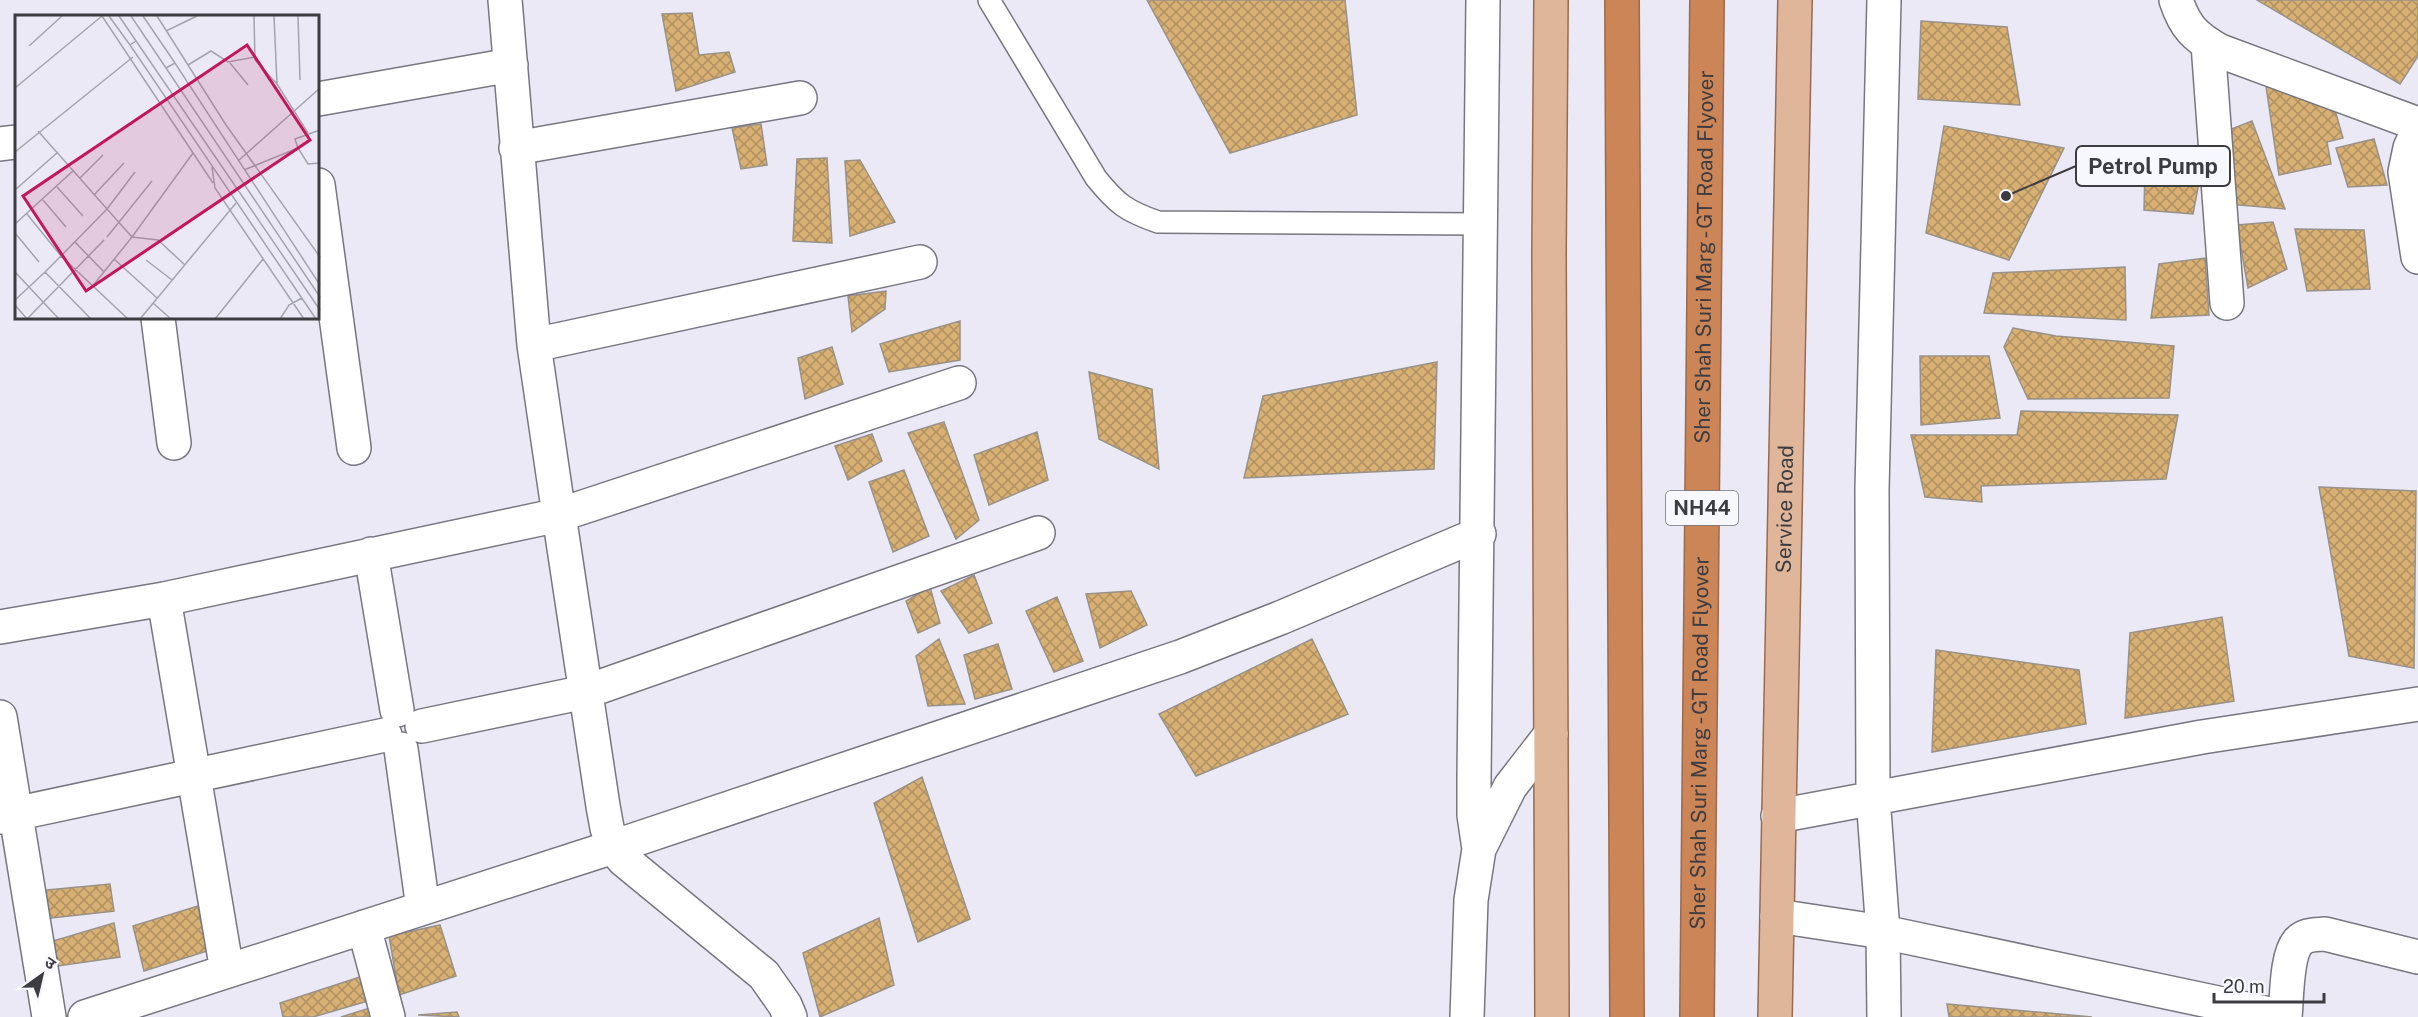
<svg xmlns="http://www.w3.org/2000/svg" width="2418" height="1017" font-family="'Public Sans','Noto Sans Devanagari',sans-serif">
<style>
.building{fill:url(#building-cross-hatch);stroke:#999288;stroke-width:1.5}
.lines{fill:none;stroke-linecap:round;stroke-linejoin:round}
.lane-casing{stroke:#777781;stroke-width:24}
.street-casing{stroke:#777781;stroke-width:36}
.primary-casing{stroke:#9a6b4f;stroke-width:36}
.highway-casing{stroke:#9a6b4f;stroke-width:36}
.lane{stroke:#fff;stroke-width:21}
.street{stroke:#fff;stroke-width:33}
.primary{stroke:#e0b69a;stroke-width:33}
.highway{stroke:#cc8557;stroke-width:33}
.labels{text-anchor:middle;stroke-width:4.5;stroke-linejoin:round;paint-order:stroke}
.shield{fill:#f7f7fe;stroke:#74747a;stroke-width:1.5}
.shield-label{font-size:20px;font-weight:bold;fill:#3c3c41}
.street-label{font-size:21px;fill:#3c3c41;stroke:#f7f7fe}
.inset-road{fill:none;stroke:#a4a4ad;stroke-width:1.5}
.view{fill:#c2185b;fill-opacity:0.15;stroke:#c2185b;stroke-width:3}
.inset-edge{fill:none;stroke:#3c3c41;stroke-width:3}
.leader{fill:none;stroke:#3c3c41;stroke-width:2}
.callout-dot{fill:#3c3c41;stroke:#f7f7fe;stroke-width:2}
.callout{fill:#f7f7fe;stroke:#3c3c41;stroke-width:2}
.callout-label{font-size:22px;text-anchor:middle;font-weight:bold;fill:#3c3c41}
</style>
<defs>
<pattern id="building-cross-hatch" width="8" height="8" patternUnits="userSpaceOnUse" patternTransform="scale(1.5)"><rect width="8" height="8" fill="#d8b074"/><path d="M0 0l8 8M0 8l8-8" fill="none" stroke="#b09061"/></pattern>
</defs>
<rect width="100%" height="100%" fill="#eae9f5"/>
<path class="building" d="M1147,0H1345L1357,115L1230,153Z
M2257,0H2418V56L2400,84Z
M692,13L699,55L729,52L735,72L676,91L662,14Z
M1921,21L2007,27L2020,105L1918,99Z
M2266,86L2335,110L2343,138L2327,142L2331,164L2279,175Z
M2252,121L2285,209L2228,204L2229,130Z
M761,124L767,165L741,169L732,128Z
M1944,126L2064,148L2009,260L1926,233Z
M2374,139L2387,185L2348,187L2336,148Z
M827,158L832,243L793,241L797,159Z
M860,160L895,222L850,236L845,161Z
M2145,164L2202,167L2193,214L2144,210Z
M2273,222L2287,269L2248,288L2237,225Z
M2295,229L2364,230L2370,289L2307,291Z
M2205,258L2209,315L2151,318L2159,264Z
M2125,267L2126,320L1984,313L1993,273Z
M886,291L885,309L852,332L848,296Z
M960,321V360L889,372L880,344Z
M2013,328L2056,336L2174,346L2169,398L2028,399L2004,347Z
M832,347L843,384L805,399L798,358Z
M1920,356H1989L2000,418L1921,425Z
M1437,362L1434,469L1244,478L1263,396Z
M1089,372L1152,389L1159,469L1099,439Z
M2021,411L2178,415L2166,479L1981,486L1982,502L1925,497L1911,435H2017Z
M944,422L979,520L956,539L908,433Z
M1037,432L1048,480L989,505L974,455Z
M872,434L882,461L848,480L835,446Z
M904,470L929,536L893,552L869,482Z
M2319,487L2416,491L2414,668L2349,656Z
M974,575L992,623L969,633L941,591Z
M930,587L940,623L918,633L906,601Z
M1131,591L1147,625L1100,648L1086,594Z
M1057,597L1083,661L1054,672L1026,611Z
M2222,617L2234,701L2125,718L2130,633Z
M939,639L965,704L928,706L916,656Z
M1312,639L1348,714L1196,776L1159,714Z
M998,644L1012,689L975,699L964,655Z
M1936,650L2079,670L2086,724L1932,752Z
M922,777L970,919L918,942L874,803Z
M110,884L114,911L43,919L47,890Z
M198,906L207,951L144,971L133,926Z
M879,918L894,985L820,1017L803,953Z
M114,923L120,957L58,966L53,941Z
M440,925L456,976L399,995L389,936Z
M360,977L368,1001L313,1017H283L280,1003Z
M1947,1004L2092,1017H1949Z
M370,1008L371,1017H341Z
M457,1012L459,1017L418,1015Z"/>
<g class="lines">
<defs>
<path id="lane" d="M989,0L1096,178C1117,204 1126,211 1158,222L1481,224"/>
<path id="street" d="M1884,0L1872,489L1873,797L1883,932L1884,1017
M2176,0C2185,27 2195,37 2220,51L2418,124
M2208,44L2227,303
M318,99L511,65
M2418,130L2410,148L2405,172L2418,257
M0,144L16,142
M516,148L800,98
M318,185L354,448
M158,318L174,443
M534,345L920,262
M959,383L559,515L603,806L607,828L613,847L1180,657L1280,618L1479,534
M371,554L397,710
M164,599L227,971
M0,627L164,599L559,515L534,345L505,0
M0,717L49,1017
M422,726L585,692L1038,533
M401,749L423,908
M1778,816L2202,737L2418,704
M0,817L385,735
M1479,849L1474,815V778L1483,0
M1777,916L1883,932L2284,1017
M364,927L388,1017
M85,1017L613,847L624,860L764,975L785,1005L790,1017
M1467,1017L1471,900L1479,849L1510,787L1551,734
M2285,1017C2287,998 2286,956 2298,942C2305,934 2315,935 2325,934L2418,957"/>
<g id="primary">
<path d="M1551,0L1549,253L1552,1017"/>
<path id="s1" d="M1775,1017L1795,0"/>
</g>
<g id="highway">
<path d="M1622,0L1627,1017"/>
<path id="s2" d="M1697,1017L1707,0"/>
</g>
</defs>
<use href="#lane" class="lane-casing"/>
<use href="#street" class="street-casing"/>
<use href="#primary" class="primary-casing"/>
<use href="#highway" class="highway-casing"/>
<use href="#lane" class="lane"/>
<use href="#street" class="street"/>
<use href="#primary" class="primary"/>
<use href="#highway" class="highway"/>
</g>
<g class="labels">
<rect class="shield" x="1666" y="491" width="72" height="34" rx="4.5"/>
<g class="shield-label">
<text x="1702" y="515">NH44</text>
</g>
<g class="street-label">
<text dy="7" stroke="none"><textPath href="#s2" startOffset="760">Sher Shah Suri Marg - GT Road Flyover</textPath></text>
<text dy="7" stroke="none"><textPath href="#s1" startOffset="508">Service Road</textPath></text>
<text dy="7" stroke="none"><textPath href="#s2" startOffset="274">Sher Shah Suri Marg - GT Road Flyover</textPath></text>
</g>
</g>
<g transform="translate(15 15)">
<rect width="304" height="304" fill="#eae9f5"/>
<path class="inset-road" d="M87,1L198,168M94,1L115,30M104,1L305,295M116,1L305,282M128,1L160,48M142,1L211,110L305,242M239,1L240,45L262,69M259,1L262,69L293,118M283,1L285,65M151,16L182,1M121,26L115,30L301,304M14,31L47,1M215,48L233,70M173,50L196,36L213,47L240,42M151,53L160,48L305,270M0,73L87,1M23,116L92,194L46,241L113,304M283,133L293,149L305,148M0,137L118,42M223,146L305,73M197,152L200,173L289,304M229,155L283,133L280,124L305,115M120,157L92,194L117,222L178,138M65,163L88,140M42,172L68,201M0,175L43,137M79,180L109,148M28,185L51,212M12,199L46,241L30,257L76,304M0,209L59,155M0,218L24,247M92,222L137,166M60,227L89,257M99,244L142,283M131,245L157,265M0,257L44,304M76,273L117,222L143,225L170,250M0,285L30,257M138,288L156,304M0,290L12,304M12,304L89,225M125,304L221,188M200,304L248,244M265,304L274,290L287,283"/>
<path class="view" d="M232,30L295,125L71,276L8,181Z"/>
<rect width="304" height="304" class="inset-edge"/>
</g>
<path class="leader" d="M2006 196L2076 166"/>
<circle class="callout-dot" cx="2006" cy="196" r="6"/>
<rect class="callout" x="2076" y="146" width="154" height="40" rx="6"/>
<g class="callout-label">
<text x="2153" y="174">Petrol Pump</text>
</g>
<g transform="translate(42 975) rotate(34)" stroke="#f7f7fe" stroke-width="4.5" paint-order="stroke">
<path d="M0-4.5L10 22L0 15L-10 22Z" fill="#3c3c41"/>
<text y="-9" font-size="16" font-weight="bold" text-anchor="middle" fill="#3c3c41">उ</text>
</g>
<path d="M2214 993v9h110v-9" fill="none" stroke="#3c3c41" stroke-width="3"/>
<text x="2223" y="993" font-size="18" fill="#3c3c41" stroke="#f7f7fe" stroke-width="4.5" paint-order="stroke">20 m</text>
</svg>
